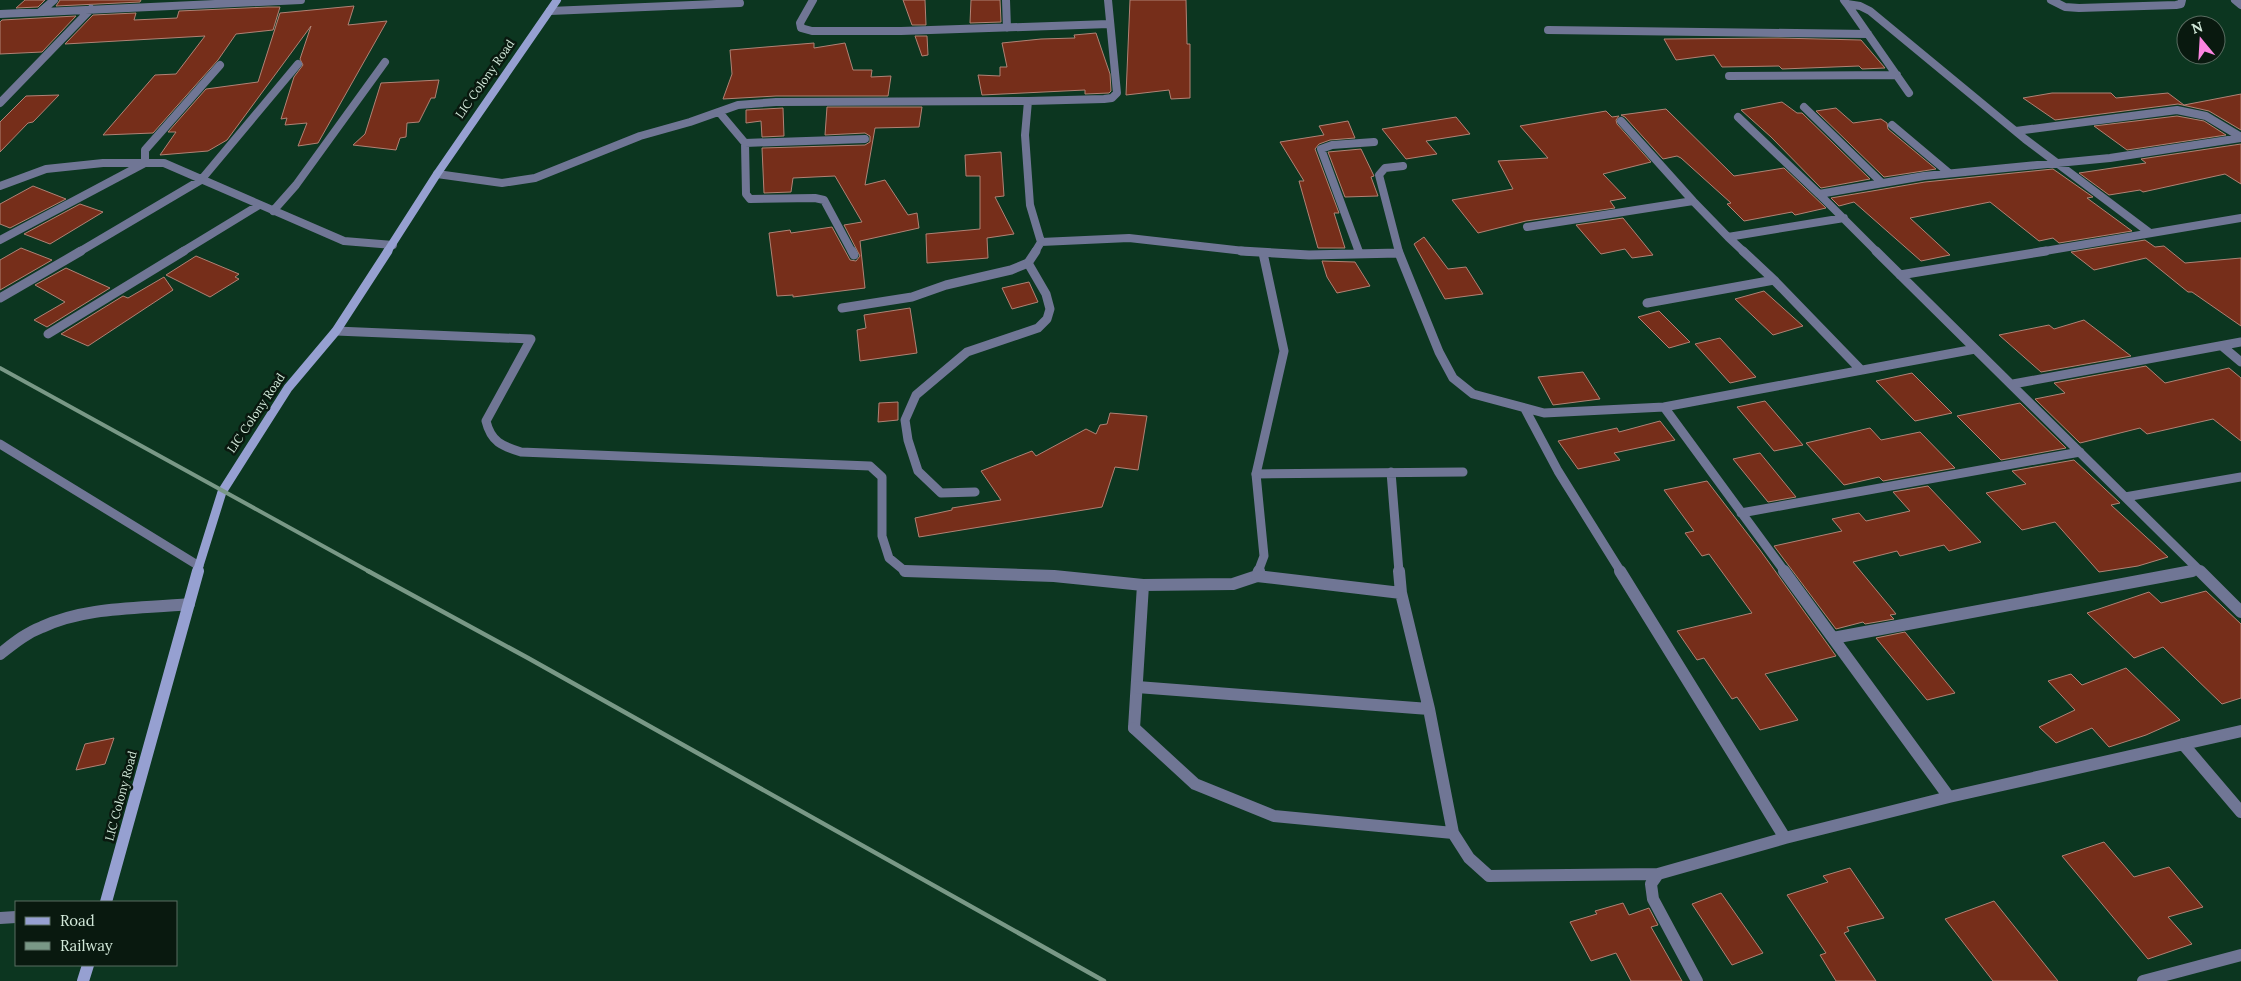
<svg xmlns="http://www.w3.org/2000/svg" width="2241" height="981" font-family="Lora,serif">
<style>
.building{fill:#762e1a;stroke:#b08275}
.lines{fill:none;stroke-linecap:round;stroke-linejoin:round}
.service-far2{stroke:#707695;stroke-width:8}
.service-far1{stroke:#707695;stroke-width:9}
.service{stroke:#707695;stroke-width:12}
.minor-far2{stroke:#707695;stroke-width:8}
.minor-far1{stroke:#707695;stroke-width:9}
.minor{stroke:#707695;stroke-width:12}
.secondary-far2{stroke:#96a0d1;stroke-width:8}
.secondary-far1{stroke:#96a0d1;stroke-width:9}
.secondary{stroke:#96a0d1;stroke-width:12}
.rail-far1{stroke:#799886;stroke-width:4}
.rail{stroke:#799886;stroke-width:4.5}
.labels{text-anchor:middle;stroke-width:5;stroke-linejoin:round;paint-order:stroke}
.street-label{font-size:12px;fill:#d2e8d9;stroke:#09190f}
</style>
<rect width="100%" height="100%" fill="#0c3620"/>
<path class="building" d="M25,0H45L38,7L16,8Z
M60,0H141L140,2L56,6Z
M903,0H925L926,25H912Z
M971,0H1000L1001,22L970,23Z
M1130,0H1186L1187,44H1190V98L1171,99L1169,90L1126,95Z
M354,6L348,25L387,21L318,143L298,146L307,123L285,125L287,118L281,119L294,77L303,65L300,59L311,26L227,140L208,151L160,155L176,132H168L206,89L258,82L280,13Z
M268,7H280L273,30L236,34L218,60L153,133L103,135L155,75L176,74L205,36L65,44L93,15L136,13L134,20L177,18L179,11Z
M76,16L42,52L0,54V22L2,20Z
M1096,33L1110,74L1111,91L1109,93L1085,94V90L982,95L978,75L1000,76V67H1007L1002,43L1041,39L1075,38L1074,35Z
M915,36H927L928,55L922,56Z
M1778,38L1861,40L1885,68L1862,69L1859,66L1782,69L1779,66L1722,67L1714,55L1676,60L1664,39Z
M814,43V48L845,43L853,70H872L871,77L891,76L888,96H776L723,99L732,74L730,50Z
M439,80L435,98H431L419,122L407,123L406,137L400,138L396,150L353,145L365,134L381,83Z
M2052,93H2111L2116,98L2168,93L2184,105L2241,94V130L2209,111L2178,104L2055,120L2023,98Z
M59,95L33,122L28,123L0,152V122L26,96Z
M1782,102L1797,113H1802L1870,179L1821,188L1771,137L1741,110Z
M827,107H922L919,127L875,128L865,185L885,180L908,215L917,213L919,228L860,241L865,288L793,297V295L777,296L769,233L790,230L791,233L832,227L850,260L856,261L860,256L844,225L862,222L835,176L793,178L791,192L764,193L762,148L865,145L870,142V136L865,133L825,135Z
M783,108L784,136L762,137L761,121L746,123V110Z
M1836,108L1853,123L1881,119L1887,123L1888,129L1936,169L1884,177L1816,111Z
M1666,109L1734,176L1784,168L1826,208L1795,215L1792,212L1744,221L1727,204L1731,203L1681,158L1677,156L1663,159L1625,117L1621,115Z
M1606,111L1612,117L1619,116L1616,120L1617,124L1651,162L1603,174L1626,198L1610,201L1615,208L1526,221L1478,233L1452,200L1513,189L1498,161L1548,158L1520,126Z
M2177,116L2204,121L2226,135L2127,150L2094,126Z
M1456,117L1470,134L1426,141L1437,154L1406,159L1382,129Z
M1348,121L1355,138L1330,140L1319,144L1315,149L1339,213H1334L1345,248H1318L1299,181H1304L1280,142L1324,135L1319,126Z
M2241,144V184L2225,174L2143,192L2140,190L2109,195L2079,173L2146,163L2141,159Z
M1361,149L1374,176L1371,177L1378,196L1345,197L1328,152Z
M1001,152L1004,196L995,197L1014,234L987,238L988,258L927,263L926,234L980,229V176H966L965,155Z
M2053,169L2093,197L2087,198L2132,231L2059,243L2053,238L2039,241L1990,202L1910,218L1950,255L1921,261L1854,202L1839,206L1831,198L1925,182Z
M33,186L66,199L10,228L0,224V204Z
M80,204L103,212L50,244L24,234Z
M1623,218L1645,245L1653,255L1632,258L1625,249L1601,254L1576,225Z
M1424,237L1448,269L1466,267L1483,294L1445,299L1414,244Z
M2145,240L2155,247L2164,246L2185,263L2241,258V326L2192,292H2188L2146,258L2094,270L2071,252Z
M21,248L52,260L0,290V260Z
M196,256L239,274L235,277L239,279L210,297L166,275Z
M1322,261L1355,262L1370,286L1337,293L1327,277Z
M66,268L110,288L47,327L34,320L65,302L35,285Z
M164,277L173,290L88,346L61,334L123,296L128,298Z
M1029,282L1038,302L1012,309L1002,288Z
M1764,291L1803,326L1773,335L1735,299Z
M910,308L917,353L860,361L857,330L866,328L864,315Z
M1659,311L1690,342L1669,348L1638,317Z
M2084,320L2131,356L2041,372L1999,335L2049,325L2054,329Z
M1720,338L1756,377L1730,383L1695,344Z
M2146,366L2165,383L2229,368L2241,378V441L2213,419L2147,434L2140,428L2080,443L2035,399L2065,393L2054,383Z
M1583,372L1600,399L1553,405L1538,377Z
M1912,373L1952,413L1915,421L1876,381Z
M1765,401L1803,445L1774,451L1737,407Z
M898,402V420L878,422L879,403Z
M2020,403L2066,448L2001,460L1957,416Z
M1110,413L1147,416L1138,470L1115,467L1102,507L919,537L915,518L952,510V508L1001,500L981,471L1032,451L1036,456L1086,429L1096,434L1100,425L1107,424Z
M1660,421L1675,440L1614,453L1620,460L1578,469L1558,441L1617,428L1619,432Z
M1870,428L1881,440L1920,432L1955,468L1883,481L1879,477L1844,485L1806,443Z
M1760,453L1796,497L1768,502L1733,459Z
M2074,460L2120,503L2111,505L2168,557L2138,566L2099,572L2055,522L2022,530L1986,493L2026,484L2012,471Z
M1707,481L1760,550L1836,656L1765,674L1798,720L1760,730L1737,697L1732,699L1704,658L1697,660L1677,631L1752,613L1709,554L1702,556L1685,533L1694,531L1664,490Z
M1928,486L1981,542L1949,551L1944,545L1900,556L1897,551L1853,562L1896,614L1890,615L1894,619L1865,624L1863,622L1836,629L1774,546L1842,531L1832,519L1859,513L1866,521L1910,511L1893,492Z
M2206,591L2241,624V698L2222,704L2163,647L2134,658L2087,613L2149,592L2161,603Z
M1905,632L1955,693L1927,700L1876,638Z
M2126,668L2180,720L2146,735L2109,747L2092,728L2056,743L2039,727L2075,710L2048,681L2071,674L2082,685Z
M114,738L105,764L76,770L85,744Z
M2104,842L2134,877L2169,867L2203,907L2168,917L2192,944L2148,959L2062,856Z
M1850,868L1884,918L1847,927L1849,931L1844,933L1876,981H1836L1820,955L1826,953L1787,895L1828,882L1823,876Z
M1721,893L1763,953L1732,965L1692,904Z
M1994,901L2058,981H1993L1945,919Z
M1623,903L1629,915L1649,908L1658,925L1651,927L1682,981H1631L1616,953L1591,961L1570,922L1597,914L1595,911Z"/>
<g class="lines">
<path class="service-far2" d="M2051,0L2065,7L2079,8L2176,5L2181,4L2182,0
M2235,0L2241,5
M550,11L740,3"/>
<path class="service-far1" d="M336,331L531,339L486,421C491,442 502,446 521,452L870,466L882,477V536L889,558L906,572H923
M975,492L941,493L918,471L908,440L905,420L916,395L967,352L1038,328L1047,319L1050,309L1046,294L1028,263
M1258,572L1264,556L1256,474L1284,351L1263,253"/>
<path class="service" d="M905,571L1054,576L1143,585
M0,654C13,644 26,633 42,627C87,606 141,609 189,604
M1134,728L1143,585L1233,584L1257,576L1259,571
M0,918L16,917"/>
<path class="minor-far2" d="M813,0L800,23L801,28L812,31H901L1109,24
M1006,0L1007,28
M1844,0L1847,4L1860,6L1870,11L2025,139L2150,233
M1847,4L1909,93
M40,12L54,0
M0,14L301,0
M1548,30L1868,34
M1729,76L1897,75
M1028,101L1104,99L1112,98L1117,93L1108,0
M0,103L91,9
M1804,107L1881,182
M719,112L745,143L746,194L750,199L815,198L824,200L852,252
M1738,117L1819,194
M1621,121L1693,201
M1892,125L1949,173
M2016,131L2177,110L2206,116L2241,137
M745,143L865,139
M437,174L502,183L535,178L640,136L690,122L738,105L776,102L1028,101L1025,135L1030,205L1041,242L1129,238L1253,252
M0,186L46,169L103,163H164L344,241L393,245
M273,211L296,185L385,62
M1527,227L1693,201L1728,237
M0,240L145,163V150L220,65
M79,252L201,180L298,64
M182,252L259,205
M1035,252L1041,242
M1359,252L1321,149L1332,145L1374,142
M1399,252L1379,175L1385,168L1403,166
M1744,252L1728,237L1844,218
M1877,252L1819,194L1924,176L2110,158L2241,138
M2039,252L2241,218"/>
<path class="minor-far1" d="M852,251L854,255
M1241,251L1309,255L1399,253L1439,352L1453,378L1473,394L1544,413L1664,407L1975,349
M1358,251L1359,253
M1398,251L1399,253
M1743,251L1774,280L1861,370
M1876,251L2125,497L2241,477
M1900,275L2046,251
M0,298L81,251
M1647,303L1774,280
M842,308L912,297L946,285L1011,270L1028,263L1036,251
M48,334L184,251
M2222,346L2241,362
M2013,384L2241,342
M1664,407L1785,572
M1525,409L1558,471L1621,572
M0,444L199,566
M1391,472L1399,572
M1256,474L1463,472
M2125,497L2201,572
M1741,513L2080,452
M2185,572L2198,570"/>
<path class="minor" d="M1399,571L1401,593L1429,709L1453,833L1469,858L1489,876L1658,874
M1620,571L1785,838L1949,797L1784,571
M2200,571L2241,612
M1257,576L1401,593
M1833,638L2192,571
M1137,687L1429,709
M1134,728L1195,784L1274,816L1453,833
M2183,744L2241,812
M1949,797L2241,731
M1697,981L1653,899L1651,884L1658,874L1785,838
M2143,981L2241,955"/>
<path class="secondary-far2" d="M387,252L437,174L557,0"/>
<path class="secondary-far1" d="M197,572L222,492L288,388L336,331L388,251"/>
<path class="secondary" d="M106,902L198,571
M83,981L88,965"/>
<path class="rail-far1" d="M0,368L370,572"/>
<path class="rail" d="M368,571L528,658L1104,981"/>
</g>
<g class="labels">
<g class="street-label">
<text transform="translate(485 79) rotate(-55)" y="4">LIC Colony Road</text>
<text transform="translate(256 413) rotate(-56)" y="4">LIC Colony Road</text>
<text transform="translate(121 796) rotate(-75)" y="4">LIC Colony Road</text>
</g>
</g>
<rect x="15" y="901" width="162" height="65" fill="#09190f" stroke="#596c60"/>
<rect x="25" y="917" width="25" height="8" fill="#96a0d1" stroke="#596c60"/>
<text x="60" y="926" font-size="15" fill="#d2e8d9">Road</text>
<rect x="25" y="942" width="25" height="8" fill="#799886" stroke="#596c60"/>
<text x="60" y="951" font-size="15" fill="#d2e8d9">Railway</text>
<g transform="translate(2201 40) rotate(342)"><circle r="24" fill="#09190f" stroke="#596c60"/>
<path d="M0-4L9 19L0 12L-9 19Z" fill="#fd86e2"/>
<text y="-8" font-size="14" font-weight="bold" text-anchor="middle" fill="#d2e8d9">N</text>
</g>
</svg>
